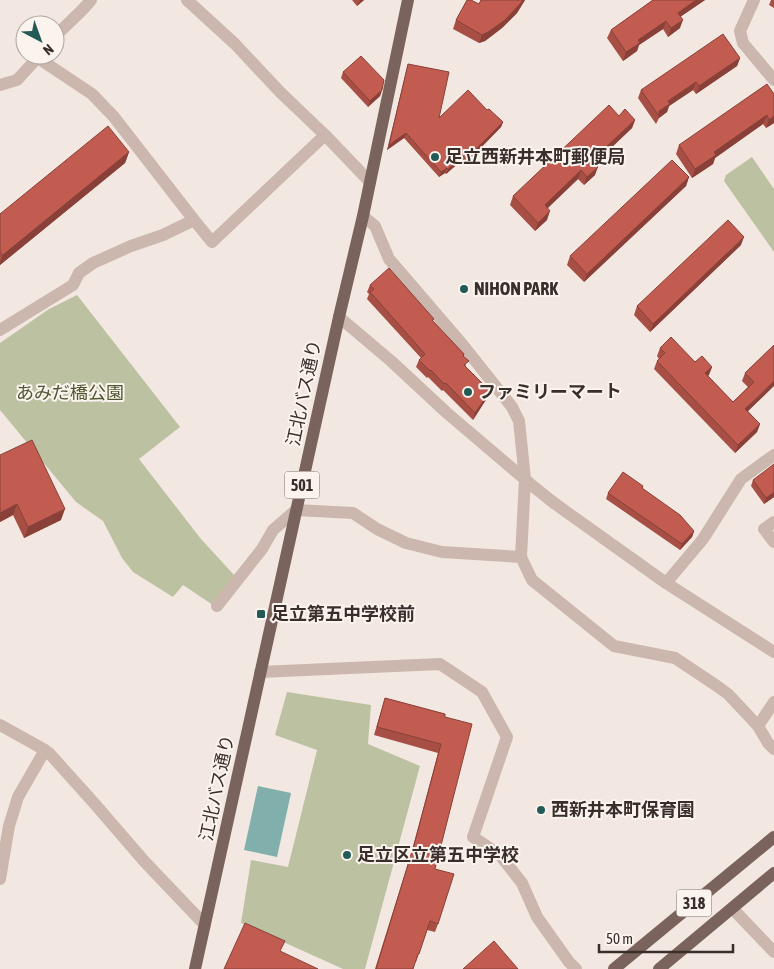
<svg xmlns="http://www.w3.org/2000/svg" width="774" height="969" font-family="'Asap Condensed','Noto Sans JP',sans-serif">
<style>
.green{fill:#bcc2a1}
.water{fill:#81afab}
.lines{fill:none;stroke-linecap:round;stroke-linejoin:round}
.minor{stroke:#cbb7ad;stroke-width:12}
.tertiary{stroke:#cbb7ad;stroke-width:12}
.primary{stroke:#7b635d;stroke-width:12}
.wall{fill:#a74f45}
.shaded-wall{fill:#884038}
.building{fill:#c25c50;stroke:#884038}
.poi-dot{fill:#225a56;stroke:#faf3ee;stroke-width:2}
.labels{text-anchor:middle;stroke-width:4;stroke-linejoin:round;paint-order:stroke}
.shield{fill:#faf3ee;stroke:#746966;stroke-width:1}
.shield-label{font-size:16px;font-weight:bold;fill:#3a2e2b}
.poi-label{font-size:18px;font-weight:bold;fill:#3a2e2b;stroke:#faf3ee;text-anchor:start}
.park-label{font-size:18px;fill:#4e5730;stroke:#faf3ee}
.street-label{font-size:18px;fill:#3a2e2b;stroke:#faf3ee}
</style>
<rect width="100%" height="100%" fill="#f3e8e1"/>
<path class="green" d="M752,157L774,189V252L724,181L726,175Z
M77,295L180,427L139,459L201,539L235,576L213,605L183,585L173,597L133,572L122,558L103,521L76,502L0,410V343L49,309Z
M287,692L371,705L368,744L420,766L365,969H343L241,923L251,860L288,867L317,750L275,735Z"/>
<path class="water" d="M258,786L291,793L277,857L244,850Z"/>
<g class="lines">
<path class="minor" d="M754,0L740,31L743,43L774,80
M55,37C66,24 80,14 91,0
M38,58L92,94L114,117L194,220
M0,85L17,80L40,55
M363,216L375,226L389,259L462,344L512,407L519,421L525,479L521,557L532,580L614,646L675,658L717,686L728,694L758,726L768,743L774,749
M0,330L73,285L79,273L93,263L131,246L163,235L194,220L212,242L325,135
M774,522L764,529L774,542
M666,583L703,539L741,479L774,455
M217,606L262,549L273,530L296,510L353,513L377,529L406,543L442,552L521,557
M260,672L440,664L482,692L507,737L473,837L500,855L522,883L537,917L569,962L576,969
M0,725L45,750L49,753L94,803L144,861L205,925
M758,726L774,702
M0,879L9,826L18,797L45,750
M732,908L774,952"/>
<path class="tertiary" d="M187,0L235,44L280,92L325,135L370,182
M339,317L391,361L447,413L534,487L554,503L666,583L774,652"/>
<path class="primary" d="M195,969L339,317L363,216L408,0
M614,969L774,837
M659,969L774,873"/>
</g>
<path class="wall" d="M352,0H364L357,6Z
M481,0H525L517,13L502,28L485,41L479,43L453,29L456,20L479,4Z
M653,0H705L680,17V28L668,37L663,29L639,45L637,51L623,61L607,38L611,30Z
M771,0H774V8L769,5Z
M740,58L737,66L696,94L693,90L669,106L667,112L659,118L656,124L638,98L641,90Z
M408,64L439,118L487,110L503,122L501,127L465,164L461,161L446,174L445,173L439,177L404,138L387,150Z
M343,72L382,90L380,96L368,107L341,78Z
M774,94V123L766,128L763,124L715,158L713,164L692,178L676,154L679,145Z
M619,116L635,120L632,128L595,163V175L584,185L578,179L548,208L547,220L535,231L510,205L513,196Z
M129,152L125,163L0,265V214Z
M689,177L686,186L584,282L567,265L570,256Z
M741,245L650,332L634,315L637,306Z
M370,285L433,321L464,354V356L466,367L487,398L473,420L443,390L442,391L428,377L427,378L416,367L419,360L421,358L367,299L369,294L367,292Z
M774,345L748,411L760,424L757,432L735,453L654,369L657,361L659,359L657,356L660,348L695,362L712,367L708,376L733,402L748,387L742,381L745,373Z
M0,455L61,520L24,538L13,515L0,522Z
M753,480L774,497L764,504L751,486Z
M643,486L642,489L694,531L692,537L680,550L606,499L608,493Z
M385,698L445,714L435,869L438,924L435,932L427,930L416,962H415L413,969H375L411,854L438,753L374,735Z"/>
<path class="shaded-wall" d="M360,0H364L357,6Z
M523,0H525L517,13L502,28L485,41L479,43L482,35Z
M696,0H705L674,21L678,13Z
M683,20L680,28L668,37L671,28Z
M666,21L663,29L639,45L637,51L623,61L626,52L638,40Z
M740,58L737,66L696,94L699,86Z
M696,82L693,90L669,106L667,112L659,118V111L668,101Z
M382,90L380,96L368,107L370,101Z
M767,115L763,124L715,158L713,164L692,178L695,169L714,152Z
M774,116V123L766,128L769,120Z
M635,120L632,128L589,169L592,160Z
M503,122L501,127L465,164L466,159Z
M406,133L404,138L387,150L389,145Z
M129,152L125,163L0,265V262L3,255Z
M463,156L461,161L446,174L448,169Z
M598,167L595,175L584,185L587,177Z
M447,168L445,173L439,177L441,172Z
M581,170L578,179L542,213L545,205Z
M689,177L686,186L584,282L587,274Z
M550,211L547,220L535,231L538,223Z
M744,237L741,245L650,332L653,324Z
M712,367L709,375L702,381L705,373Z
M774,381V386L742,417L745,409Z
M490,391L487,398L473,420L475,413Z
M760,424L757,432L735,453L738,445Z
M774,492V497L764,504L766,498Z
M17,504L13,515L0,522V513Z
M65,509L61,520L24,538L28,527Z
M694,531L692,537L680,550L682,544Z"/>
<path class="building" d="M467,0H471L479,4L481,0H523L520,4L505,20L488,32L482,35L456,20Z
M653,0H696L678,13L683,20L671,28L666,21L638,40L640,43L626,52L611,30Z
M723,34L740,58L699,86L696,82L668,101L670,104L659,111V116L641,90Z
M361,56L384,80L382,90L370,101L343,72Z
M408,64L449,72L439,118L468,90L487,110L489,109L503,122L466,159L463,156L448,169L447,168L441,172L406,133L389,145Z
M767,84L774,94V116L769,120L767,115L714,152L716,155L695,169L679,145Z
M609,105L619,116L625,109L635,120L592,160L598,167L587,177L581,170L545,205L550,211L538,223L513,196Z
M108,126L129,152L3,255L0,252V214Z
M672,160L689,177L587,274L570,256Z
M728,220L744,237L653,324L637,306Z
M389,268L434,319L432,320L464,354L463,356L469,361L464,365L490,391L475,413L446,383L444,384L431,370L430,371L419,360L425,354L370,292L374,289L370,285Z
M671,337L695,362L702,356L712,367L705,373L733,402L754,382L745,373L774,345V381L745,409L760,424L738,445L657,361L665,353L660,348Z
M32,440L65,509L28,527L17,504L0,513V455Z
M774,464V492L766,498L753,480Z
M623,472L643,486L642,488L680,515L694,531L682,544L608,493Z
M385,698L445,714V717L472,724L435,869L454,874L438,924L430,921L419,954H418L413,969H376L414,845L441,744L377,727Z
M245,923L285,941L280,951L318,969H224Z
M494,941L518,969H463Z"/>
<g class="poi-dot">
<circle cx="435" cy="157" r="5"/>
<circle cx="464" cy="289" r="5"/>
<circle cx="468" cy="392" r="5"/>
<rect x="256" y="609" width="10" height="10" rx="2.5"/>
<circle cx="541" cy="810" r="5"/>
<circle cx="347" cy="855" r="5"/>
</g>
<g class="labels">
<g class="shield">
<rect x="284.5" y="471.5" width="35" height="27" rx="4"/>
<rect x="676.5" y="889.5" width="35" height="27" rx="4"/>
</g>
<g class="shield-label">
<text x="302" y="491">501</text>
<text x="694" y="909">318</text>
</g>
<g class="poi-label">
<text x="445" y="163">足立西新井本町郵便局</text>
<text x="474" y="295">NIHON PARK</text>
<text x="478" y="398">ファミリーマート</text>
<text x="271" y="620">足立第五中学校前</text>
<text x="551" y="816">西新井本町保育園</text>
<text x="357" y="861">足立区立第五中学校</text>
</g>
<g class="park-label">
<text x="70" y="399">あみだ橋公園</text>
</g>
<g class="street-label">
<text transform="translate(304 393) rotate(-78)" y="6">江北バス通り</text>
<text transform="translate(217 788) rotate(-78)" y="6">江北バス通り</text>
</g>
</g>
<g transform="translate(40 40) rotate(139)"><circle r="24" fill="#faf3ee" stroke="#ada4a0"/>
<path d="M0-4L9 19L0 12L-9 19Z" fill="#225a56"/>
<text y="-8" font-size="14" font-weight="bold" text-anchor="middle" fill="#3a2e2b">N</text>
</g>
<path d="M599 944v8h134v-8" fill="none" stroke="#3a2e2b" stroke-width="2.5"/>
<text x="606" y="944" font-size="15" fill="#3a2e2b" stroke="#faf3ee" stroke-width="4" paint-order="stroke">50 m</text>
</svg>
